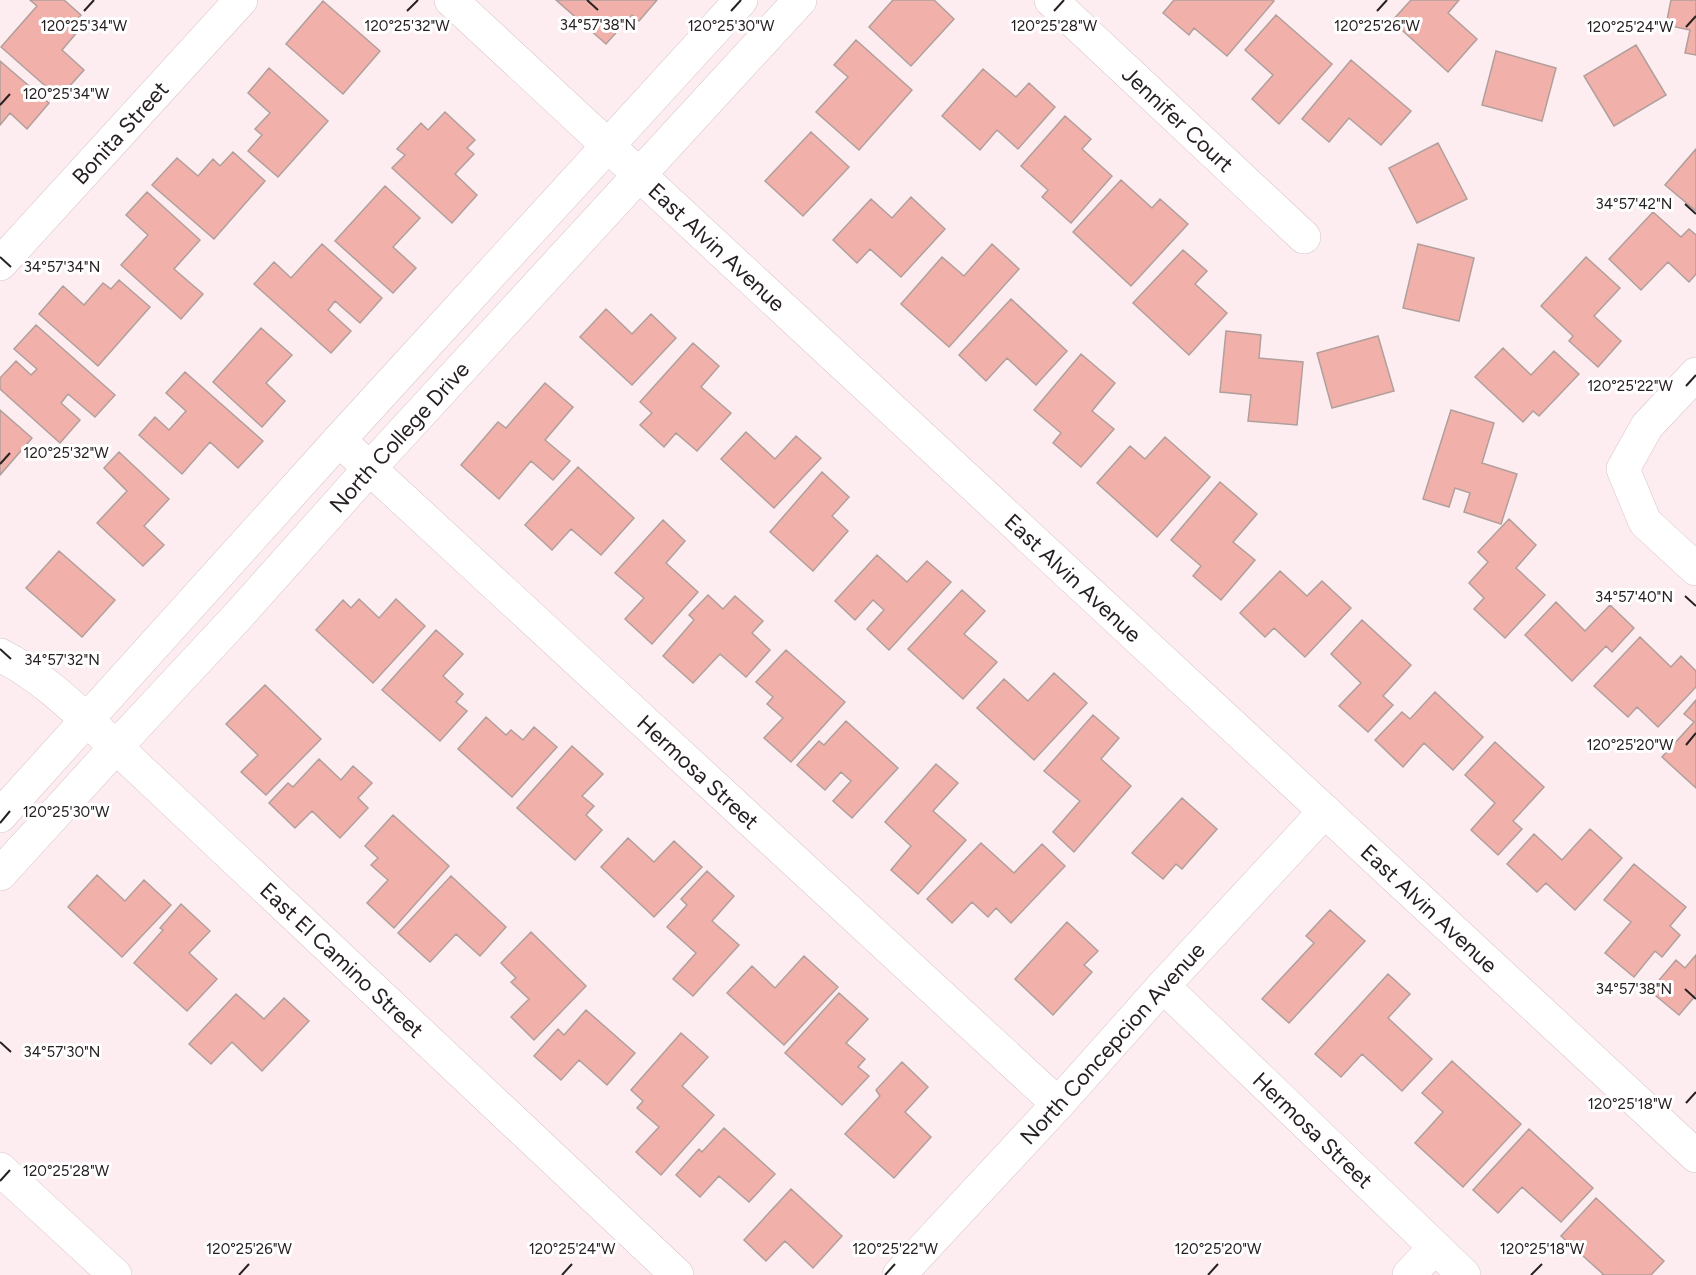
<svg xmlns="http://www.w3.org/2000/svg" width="1696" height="1275" font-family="Figtree,sans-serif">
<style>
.building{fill:#f1b1aa;stroke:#b19f9c;stroke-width:1.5}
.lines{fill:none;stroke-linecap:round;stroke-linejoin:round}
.minor-casing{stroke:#d8c4c7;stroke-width:34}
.tertiary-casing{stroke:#d8c4c7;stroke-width:34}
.minor{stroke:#fff;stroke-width:33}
.tertiary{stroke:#fff;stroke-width:33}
.ticks{fill:none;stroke:#272021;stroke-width:2}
.labels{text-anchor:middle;stroke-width:6;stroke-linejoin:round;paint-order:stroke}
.street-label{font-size:22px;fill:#272021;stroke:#fff}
.ticks-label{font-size:15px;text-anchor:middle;fill:#272021;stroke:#fff;stroke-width:6;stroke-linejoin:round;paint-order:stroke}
</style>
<rect width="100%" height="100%" fill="#fdedf0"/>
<path class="building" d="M30,0H64L81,15L73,24L79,30L62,50L84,70L59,98L1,47L37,6Z
M556,0H657L639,21L632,15L606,44Z
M893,0H934L954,19L911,66L869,27Z
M1174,0H1273L1274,1L1227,56L1194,28L1189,35L1163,13Z
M1411,0H1459L1448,13L1477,39L1448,72L1392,21Z
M1671,0H1696V55L1685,53L1690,30L1666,25Z
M323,1L380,51L343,94L286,44Z
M1276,15L1332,64L1279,124L1252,99L1273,75L1245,50Z
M856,40L912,90L859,150L816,112L848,77L834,65Z
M1636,45L1666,95L1614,126L1584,76Z
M1496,51L1556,68L1542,121L1482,105Z
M1351,60L1411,111L1381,145L1349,118L1329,142L1302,119Z
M0,61L49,103L27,129L10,113L0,125Z
M269,68L328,121L278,177L248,151L262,135L255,129L270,113L248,93Z
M983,69L1016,97L1029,83L1055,107L1018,149L997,130L980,150L942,116Z
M445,112L475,140L467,148L474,154L455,174L477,195L452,223L392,168L405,155L397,149L421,123L428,130Z
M1065,116L1091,139L1082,149L1112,176L1071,223L1042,197L1048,190L1021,166Z
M811,132L849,167L803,216L765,181Z
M1438,143L1467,199L1417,223L1389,168Z
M1696,149V211L1665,185Z
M233,152L265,181L214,239L152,185L177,158L198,176L213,159L220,166Z
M1121,180L1152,208L1160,199L1188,224L1131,286L1073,232Z
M385,186L420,218L393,247L416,268L393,293L335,241Z
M147,192L200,240L174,269L203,294L181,319L121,265L148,235L126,215Z
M911,197L945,229L901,277L870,249L857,263L833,240L871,199L892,218Z
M1653,212L1681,237L1689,229L1696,235V274L1689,282L1668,262L1641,290L1609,259Z
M322,244L382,298L360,323L335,301L328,310L351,331L331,353L254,284L274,262L291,278Z
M992,244L1019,269L949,347L901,304L942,257L964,276Z
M1418,244L1474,258L1459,321L1403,308Z
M1183,250L1207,271L1195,284L1227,313L1189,355L1133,303Z
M1586,257L1620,288L1594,316L1621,341L1598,367L1569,341L1573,336L1541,306Z
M119,280L150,307L98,366L39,314L63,286L84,305L103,283L111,289Z
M1011,299L1067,351L1036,385L1007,358L986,381L959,355Z
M606,309L632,334L651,314L676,338L632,385L580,337Z
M36,325L115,395L95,417L68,394L61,403L80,420L60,443L0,389V378L16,361L31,375L37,369L14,349Z
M261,328L292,355L266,383L285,401L262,427L213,382Z
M1226,331L1261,335L1259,358L1303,362L1297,425L1248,421L1251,395L1220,392Z
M1378,336L1394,391L1332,408L1317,353Z
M693,343L719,366L701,387L731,413L697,451L676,433L664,447L640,425L652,413L640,402Z
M1503,348L1531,375L1554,351L1579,374L1539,416L1533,411L1523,422L1475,377Z
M1081,354L1115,383L1092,411L1114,429L1081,467L1053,443L1061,433L1034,410Z
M185,372L263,441L238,468L210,442L182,474L139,435L155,417L169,430L186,411L166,393Z
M545,383L573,407L545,440L570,461L553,480L531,461L499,499L461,465L498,422L506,428Z
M0,410L32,438L0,475Z
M1451,410L1494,423L1482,463L1517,474L1501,524L1464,512L1470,493L1455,488L1449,507L1423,499Z
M746,432L775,459L796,436L821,458L774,508L721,459Z
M1165,437L1210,477L1157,537L1097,483L1130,446L1145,459Z
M119,452L169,499L144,526L164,545L143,566L97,523L127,491L104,468Z
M578,467L634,518L601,555L571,529L552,550L525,525Z
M822,472L849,497L832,516L848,531L813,571L770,532Z
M1220,482L1257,514L1233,542L1255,560L1221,600L1193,576L1201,566L1171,540Z
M1509,519L1536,545L1516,568L1545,595L1505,638L1474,609L1484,598L1469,583L1488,562L1478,552Z
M663,520L685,541L666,563L698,592L652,644L625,619L644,598L615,573Z
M59,551L115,600L82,637L26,588Z
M877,555L907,582L927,561L951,582L889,650L867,629L884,610L873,600L855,620L835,601Z
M1280,571L1307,596L1322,581L1351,608L1305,657L1274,628L1265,637L1240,613Z
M962,590L985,611L964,634L997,662L963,699L908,649Z
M708,595L723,609L735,596L763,621L752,633L770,650L746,677L720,654L693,683L663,656L694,620L689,615Z
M359,599L379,618L396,599L425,626L373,683L316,630L343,600L351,608Z
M1556,602L1585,631L1610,605L1634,628L1612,652L1606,646L1572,681L1525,635Z
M1362,620L1411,665L1383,696L1393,705L1368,732L1339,706L1361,683L1331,654Z
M436,630L463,654L443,676L463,694L456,702L467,711L440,741L382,690Z
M1640,637L1671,667L1681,656L1696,671V687L1658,727L1637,707L1628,717L1594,686Z
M786,650L845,702L791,762L764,738L783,718L767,704L773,697L756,682Z
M1054,673L1087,703L1034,760L977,708L1004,679L1028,701Z
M265,685L321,739L266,795L241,772L258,755L226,724Z
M1435,692L1483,737L1453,770L1424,743L1403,767L1375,740L1402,712L1410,719Z
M1696,700V788L1662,757L1694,722L1684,714Z
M1093,715L1119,738L1101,759L1131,786L1074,852L1053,832L1080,801L1044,771Z
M486,717L506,735L511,730L523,740L534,727L557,747L512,797L458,749Z
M846,721L898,768L852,818L833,801L851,781L841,772L825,790L797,765L819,741L824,745Z
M1495,742L1544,787L1513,821L1522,829L1498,855L1471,830L1495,803L1465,775Z
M572,746L603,774L582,796L594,806L586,815L602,830L575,860L517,808Z
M319,759L341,780L353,766L372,783L358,798L368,808L340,838L312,811L295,828L269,803L288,783L293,787Z
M936,764L958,783L933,811L966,840L918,894L891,870L911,846L885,822Z
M1182,798L1217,829L1182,869L1176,864L1163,879L1132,853Z
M393,815L449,866L394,928L367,903L388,880L371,865L378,858L365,846Z
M1590,829L1622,858L1575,910L1546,883L1537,892L1507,864L1534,834L1562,860Z
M628,838L654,862L674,841L702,867L654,917L601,867Z
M981,843L1014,873L1042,844L1065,866L1011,923L996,908L988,917L972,902L952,923L927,899Z
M1634,864L1686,907L1670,926L1680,935L1662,957L1655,951L1634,977L1605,953L1631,922L1604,900Z
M707,871L734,896L712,921L739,945L693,996L673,979L696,953L667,927L687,905L681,899Z
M97,875L125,901L144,880L171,905L122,957L68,907Z
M451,876L506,927L480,956L456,934L430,962L398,933Z
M181,904L210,931L189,953L217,979L187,1011L134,963L163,930L160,928Z
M1330,910L1365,941L1289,1023L1262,999L1314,943L1306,936Z
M1067,922L1098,951L1084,965L1092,972L1053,1015L1015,979Z
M531,932L586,986L534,1040L511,1017L529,999L511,982L516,978L501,963Z
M1696,955V995L1679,1015L1650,991L1676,960L1685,968Z
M804,956L838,987L784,1045L727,993L752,966L775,988Z
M1388,974L1410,994L1388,1018L1432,1059L1402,1091L1362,1054L1341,1077L1315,1054Z
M839,993L868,1019L846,1043L865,1059L858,1067L869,1076L842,1105L785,1053Z
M236,994L264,1019L284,998L309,1021L262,1071L232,1042L211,1064L189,1044Z
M586,1010L635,1053L607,1085L579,1060L561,1080L534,1056L558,1029L564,1035Z
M681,1033L708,1057L682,1086L714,1115L661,1175L636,1152L659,1127L637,1108L643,1101L631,1090Z
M1452,1061L1521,1124L1463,1187L1415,1143L1443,1112L1422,1093Z
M902,1062L928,1087L905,1112L931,1137L894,1178L845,1134L880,1096L876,1090Z
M724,1128L775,1174L749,1202L719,1176L700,1197L676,1175L699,1149L702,1152Z
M1529,1129L1593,1188L1561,1222L1522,1187L1498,1213L1473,1190Z
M791,1189L842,1236L813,1268L785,1241L766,1261L744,1240Z
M1596,1198L1664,1261L1651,1275H1602L1603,1274L1561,1236Z"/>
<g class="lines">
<defs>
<g id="minor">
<path id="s1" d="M1051,0L1304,237"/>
<path id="s2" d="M0,264L241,0"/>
<path d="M1696,374L1647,426L1623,469L1645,522L1696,569"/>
<path id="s3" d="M339,440L1058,1104"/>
<path id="s4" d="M0,655C44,677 80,714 116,747L677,1275"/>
<path id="s5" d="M1163,986L1464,1275"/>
<path d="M0,1169L115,1275"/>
<path id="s6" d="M899,1275L1058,1104L1163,986L1325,811"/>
<path d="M1409,1275L1435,1247"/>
</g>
<g id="tertiary">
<path id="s7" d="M451,0L1696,1156"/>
<path d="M0,816L339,440L741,0"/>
<path id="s8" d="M0,874L116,747L238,616L370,468L800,0"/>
</g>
</defs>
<use href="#minor" class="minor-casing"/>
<use href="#tertiary" class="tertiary-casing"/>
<use href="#minor" class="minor"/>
<use href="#tertiary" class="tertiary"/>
</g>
<path class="ticks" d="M587,0L598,10M84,11L94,0M407,11L418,0M731,11L741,0M1054,11L1064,0M1377,11L1387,0M1686,27L1696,16M0,105L10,94M1685,204L1696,214M0,257L11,267M1686,386L1696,375M0,464L10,453M1685,596L1696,606M0,649L11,659M1686,745L1696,733M0,823L10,811M1685,989L1696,999M0,1042L11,1052M1686,1103L1696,1092M0,1181L10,1170M239,1275L249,1264M562,1275L572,1264M885,1275L895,1264M1208,1275L1218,1264M1531,1275L1542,1264"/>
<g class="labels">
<g class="street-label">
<text dy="8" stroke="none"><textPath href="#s1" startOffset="174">Jennifer Court</textPath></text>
<text dy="8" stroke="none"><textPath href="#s2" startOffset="178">Bonita Street</textPath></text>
<text dy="8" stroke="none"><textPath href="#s7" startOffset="363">East Alvin Avenue</textPath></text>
<text dy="8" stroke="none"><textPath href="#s8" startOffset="592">North College Drive</textPath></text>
<text dy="8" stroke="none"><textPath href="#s7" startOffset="849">East Alvin Avenue</textPath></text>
<text dy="8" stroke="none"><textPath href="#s3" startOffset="489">Hermosa Street</textPath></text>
<text dy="8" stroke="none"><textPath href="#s7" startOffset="1335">East Alvin Avenue</textPath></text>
<text dy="8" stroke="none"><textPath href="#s4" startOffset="459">East El Camino Street</textPath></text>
<text dy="8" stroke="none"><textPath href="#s6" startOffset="315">North Concepcion Avenue</textPath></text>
<text dy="8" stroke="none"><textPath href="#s5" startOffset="208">Hermosa Street</textPath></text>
</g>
</g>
<g class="ticks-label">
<text x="598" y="30">34°57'38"N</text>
<text x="84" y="31">120°25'34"W</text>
<text x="407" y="31">120°25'32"W</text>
<text x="731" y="31">120°25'30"W</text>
<text x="1054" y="31">120°25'28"W</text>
<text x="1377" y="31">120°25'26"W</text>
<text x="1630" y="32">120°25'24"W</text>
<text x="66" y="99">120°25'34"W</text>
<text x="1634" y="209">34°57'42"N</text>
<text x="62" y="272">34°57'34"N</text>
<text x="1630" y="391">120°25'22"W</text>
<text x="66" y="458">120°25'32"W</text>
<text x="1634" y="602">34°57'40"N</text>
<text x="62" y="665">34°57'32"N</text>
<text x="1630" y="750">120°25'20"W</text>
<text x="66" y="817">120°25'30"W</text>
<text x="1634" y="994">34°57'38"N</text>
<text x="62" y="1057">34°57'30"N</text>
<text x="1630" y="1109">120°25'18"W</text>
<text x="66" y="1176">120°25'28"W</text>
<text x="249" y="1254">120°25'26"W</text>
<text x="572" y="1254">120°25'24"W</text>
<text x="895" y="1254">120°25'22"W</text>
<text x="1218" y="1254">120°25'20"W</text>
<text x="1542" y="1254">120°25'18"W</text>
</g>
</svg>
